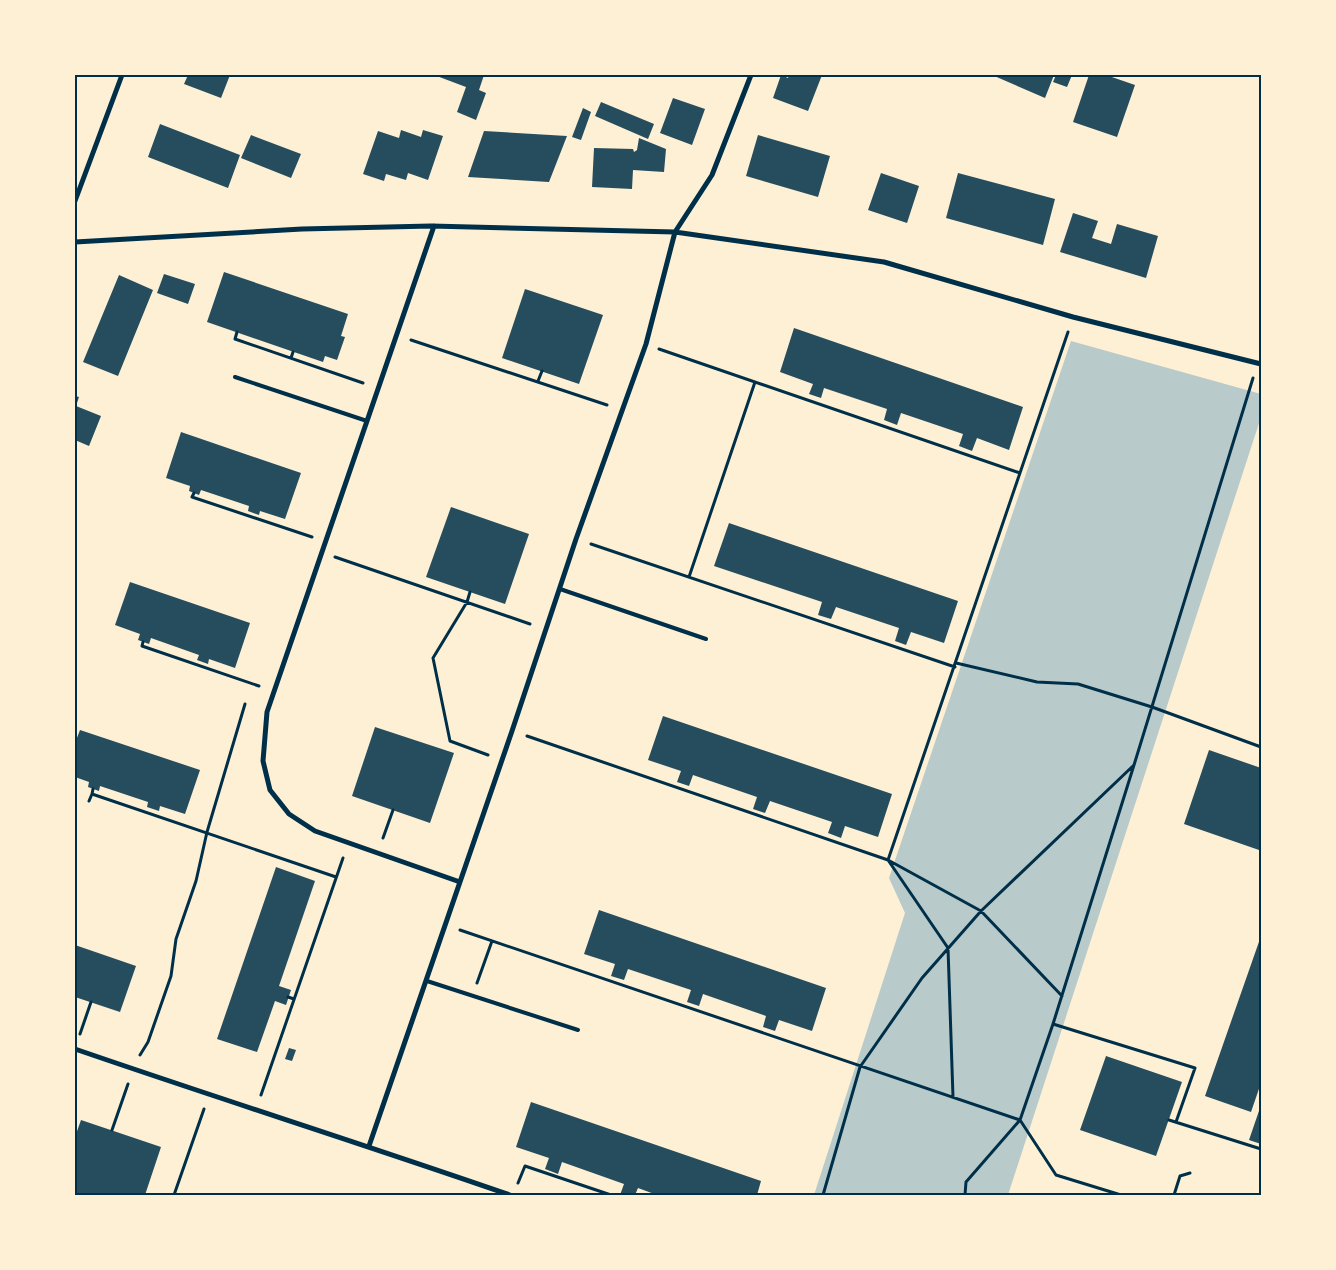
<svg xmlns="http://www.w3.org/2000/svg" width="1336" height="1270" font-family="Barlow,sans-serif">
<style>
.green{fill:#b9caca}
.building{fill:#264d5e}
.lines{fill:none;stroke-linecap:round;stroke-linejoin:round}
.path{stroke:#003049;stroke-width:3}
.service{stroke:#003049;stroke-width:4}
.minor{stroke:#003049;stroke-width:5}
.neatline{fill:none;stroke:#003049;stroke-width:2}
</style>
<rect width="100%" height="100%" fill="#fdf0d5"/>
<path class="green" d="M1071,341L1261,394V417L1008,1195H814L905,913L889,878Z"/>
<path class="building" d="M188,75H230L221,98L184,84Z
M434,75H484L479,90L486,93L476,120L457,112L466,87Z
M781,75L788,78L789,75H822L808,111L773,98Z
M992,75H1054L1045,98Z
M1056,75H1072L1067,87L1053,82Z
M1089,75H1106L1135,85L1117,137L1073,122Z
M673,98L705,109L692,145L660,133Z
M601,102L654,124L648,139L595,116Z
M583,108L591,112L581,140L572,137Z
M160,124L240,155L228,188L148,157Z
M401,130L421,137L423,130L443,136L428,180L408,173L406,180L386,174L384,181L363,174L378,131L399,138Z
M484,131L567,136L549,182L468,177Z
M251,135L301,154L291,178L241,158Z
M758,135L830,156L818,197L746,176Z
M639,138L666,149L664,172L633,170L632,189L592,187L594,148L633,149L634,152L637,150Z
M881,173L919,186L907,223L868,210Z
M958,173L1055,199L1043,245L946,218Z
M1073,213L1098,221L1092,238L1111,244L1117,224L1158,236L1146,278L1060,252Z
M224,272L348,314L341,336L345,337L337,360L325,356L323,362L207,322Z
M164,274L195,284L188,304L157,293Z
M119,275L153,290L118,376L83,362Z
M525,289L603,315L579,384L502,358Z
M794,328L1023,407L1009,450L977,438L972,451L959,446L963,434L901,413L897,425L884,420L887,409L824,388L821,398L809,394L813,384L780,372Z
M75,396L79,397L76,406L101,416L89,446L75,440Z
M181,432L301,473L285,519L260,511L259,515L248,511L249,506L201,490L199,495L189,491L190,486L166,478Z
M451,507L529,534L505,604L426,577Z
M729,523L958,601L944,643L911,632L906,645L895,641L899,628L836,607L831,619L818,615L822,602L714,566Z
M130,582L250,623L235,668L209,659L208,664L197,660L199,655L151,638L149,644L138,640L140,634L115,625Z
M663,716L892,794L878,837L845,826L841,838L828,833L832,822L770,801L765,813L753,809L757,797L693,775L689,786L677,782L681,771L648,760Z
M375,727L454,753L430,823L352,796Z
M80,730L200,770L185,814L160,806L159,811L147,807L148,802L100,786L99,791L88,787L89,782L75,777V743Z
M1209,750L1261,768V845L1259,850L1184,824Z
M276,867L315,881L279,986L291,990L286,1005L275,1001L257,1052L217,1039Z
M599,910L826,988L812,1031L779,1020L775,1031L763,1027L766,1016L703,994L699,1006L687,1002L691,990L628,969L624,980L611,976L615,964L584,954Z
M1261,936V1083L1251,1112L1205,1096Z
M75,945L136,966L120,1012L75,997Z
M289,1048L296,1050L292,1061L285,1059Z
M1106,1056L1182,1082L1156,1156L1080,1130Z
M531,1102L761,1181L757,1195H657L638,1188L635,1195H620L624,1184L562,1162L558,1174L545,1169L549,1158L516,1147Z
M1261,1105V1144L1249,1140Z
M81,1120L161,1147L145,1195H75V1137Z"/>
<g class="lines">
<path class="path" d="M237,332L235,339L363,383
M411,340L607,405
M659,349L1020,473
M291,358L293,352
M538,381L542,371
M194,493L192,497L312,537
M591,544L955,667
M335,557L530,624
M689,577L755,382
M470,592L467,602L433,658L450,741L488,755
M143,642L142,646L259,686
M956,663L1037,682L1078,684L1152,707L1261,747
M527,736L888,860L1068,332
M93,789L92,794L336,877
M89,801L92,794
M383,838L393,810
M888,860L948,948L953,1097
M888,860L981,911L1062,996
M460,930L1020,1120L1056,1175L1121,1195
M477,983L492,941
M288,997L294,999
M1053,1024L1195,1068L1176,1122
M80,1034L91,1002
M140,1055L148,1042L171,976L176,939L196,881L207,832L245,704
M261,1095L343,858
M1169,1120L1261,1149
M112,1130L128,1084
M518,1183L525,1166L611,1195
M174,1195L204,1109
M823,1195L860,1067L922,978L981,911L1134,765
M965,1195L966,1182L1020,1120L1053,1024L1134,765L1253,378
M1174,1195L1180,1176L1190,1173"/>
<path class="service" d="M235,377L367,421
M560,589L706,639
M427,981L578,1030"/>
<path class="minor" d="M75,201L122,75
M434,226L267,712L263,761L270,790L289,814L315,831L460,882
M75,242L302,229L431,226L675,232L884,262L1073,317L1261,364
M75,1049C220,1099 366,1145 510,1195
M369,1146L512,731L576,539L646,344L675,232L712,175L751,75"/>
</g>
<rect width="1336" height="1270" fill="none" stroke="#fdf0d5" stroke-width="152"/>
<rect x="76" y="76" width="1184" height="1118" class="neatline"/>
</svg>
